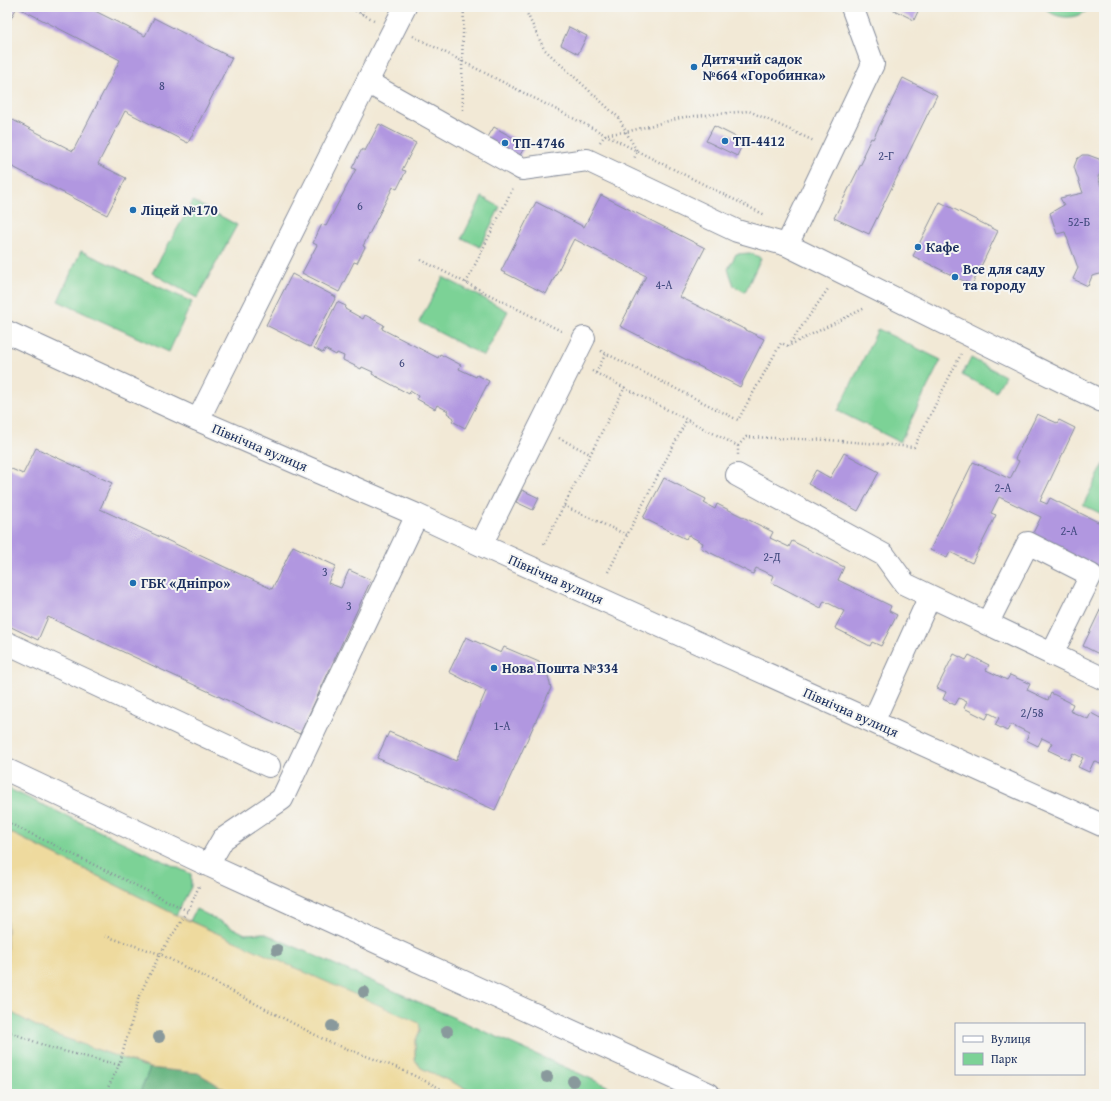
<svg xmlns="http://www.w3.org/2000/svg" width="1111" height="1101" font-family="'Gentium Book Plus',serif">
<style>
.green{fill:#7cd296;stroke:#4c807a}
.forest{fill:#65b47f;stroke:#40726e}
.sand{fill:#eeda9e;stroke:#84847e}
.building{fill:#b197e0}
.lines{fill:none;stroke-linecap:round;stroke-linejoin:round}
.minor-casing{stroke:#868c9a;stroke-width:24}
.path{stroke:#868c9a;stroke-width:2.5;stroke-dasharray:1 3;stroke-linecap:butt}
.minor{stroke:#fff;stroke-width:22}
.tree{fill:#89999c}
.poi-dot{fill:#1f6fb2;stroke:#f6f6f2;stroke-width:1.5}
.labels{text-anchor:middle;stroke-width:4;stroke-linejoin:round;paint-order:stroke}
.number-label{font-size:12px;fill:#40497e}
.poi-label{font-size:14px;font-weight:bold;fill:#1b2f5e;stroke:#f6f6f2;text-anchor:start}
.street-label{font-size:14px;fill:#1b2f5e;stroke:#f6f6f2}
</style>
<rect width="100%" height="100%" fill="#f6f6f2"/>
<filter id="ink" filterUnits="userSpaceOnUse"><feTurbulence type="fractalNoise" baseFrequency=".025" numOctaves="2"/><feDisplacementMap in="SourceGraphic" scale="8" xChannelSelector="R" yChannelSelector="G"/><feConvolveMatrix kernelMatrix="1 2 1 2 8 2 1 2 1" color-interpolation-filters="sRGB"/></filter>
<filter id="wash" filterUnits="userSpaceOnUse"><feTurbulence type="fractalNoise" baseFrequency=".012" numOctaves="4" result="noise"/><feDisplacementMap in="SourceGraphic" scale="16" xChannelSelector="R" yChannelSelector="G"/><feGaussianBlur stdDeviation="0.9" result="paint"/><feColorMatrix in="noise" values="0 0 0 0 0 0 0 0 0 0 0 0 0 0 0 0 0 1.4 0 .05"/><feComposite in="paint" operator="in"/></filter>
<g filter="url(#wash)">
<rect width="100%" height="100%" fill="#f2e9d6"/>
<path class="green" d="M1044,7H1091C1079,20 1056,21 1044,7Z
M482,197L500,207L480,247L462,238Z
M193,201L237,225L197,298L152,273Z
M81,251L192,302L169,352L58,301Z
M750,253L761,258L745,292L734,286L728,269L736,254Z
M443,277L508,311L484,356L419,322Z
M878,329L941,360L900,442L838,411Z
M971,358L1005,376L996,392L962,375Z
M1104,464V515L1083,505Z
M7,788L191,874V887L176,915L7,831Z
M196,909L245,934L264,933L625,1094H477L421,1068L415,1060V1042L420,1030L190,921Z
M7,1010L45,1031L150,1068L139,1094H7Z"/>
<path class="forest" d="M150,1068L198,1073L233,1094H139Z"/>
<path class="sand" d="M7,831L176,915L419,1023L420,1030L415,1042V1060L421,1068L477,1094H233L198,1073L150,1068L45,1031L7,1010Z"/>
<g id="blocks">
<path class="building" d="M7,7H87L145,36L154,18L232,58L188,143L125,111L98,164L126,178L107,215L7,164V117L73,151L120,60L17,7L7,26Z
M888,7H920L914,20Z
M569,27L587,36L578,54L561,45Z
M903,78L937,95L869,234L834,218L865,156L863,155L871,138L873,139Z
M379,124L416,143L402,170L406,171L397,189L393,187L363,246L365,247L357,263L354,262L339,292L302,273L317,245L313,243L322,224L326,226L356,169L352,168L362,149L365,151Z
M714,126L744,141L737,156L706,141Z
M494,127L526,145L517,160L485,142Z
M1082,155H1088L1099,159L1102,163V170L1098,177L1101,186L1104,185V273L1092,276L1088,286L1073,279L1078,268L1065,232L1057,234L1050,213L1064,205L1060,198L1083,193L1074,167L1077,159Z
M601,195L705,248L680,297L764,339L740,387L620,326L646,276L574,239L546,294L501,271L536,202L584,227Z
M940,202L998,231L972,285L913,256Z
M292,274L336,297L310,347L266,325Z
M337,302L346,306L345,309L363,319L365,315L384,325L382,329L438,358L440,354L461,365L459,369L476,377L477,375L489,381L465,428L452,421L454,418L447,413L448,411L437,405L435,409L417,399L418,396L410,391L409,394L372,374L373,372L362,367L361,369L343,360L344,356L337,353L336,355L325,349L323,353L314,348Z
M1037,414L1057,423L1059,420L1075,428L1040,501L1047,504L1050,498L1104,525V572L1031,537L1041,517L999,497L991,513L996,515L972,563L950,552L947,558L930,550L973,462L1010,479L1019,461L1015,459Z
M36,448L112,483L100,509L272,589L293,546L336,566L328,583L341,588L349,570L371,580L300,734L48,617L38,640L7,625V467L23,474Z
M844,453L879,472L858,511L808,484L816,470L830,478Z
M664,478L706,499L704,503L715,509L717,504L773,532L770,538L789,547L792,541L844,567L838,580L891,606L889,611L897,615L881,646L872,642L870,646L835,628L844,611L824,601L821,608L771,582L774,576L756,568L753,574L701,548L703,543L688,535L686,539L643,518Z
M522,490L539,498L533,510L516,502Z
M1104,602V649L1102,648L1099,654L1083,646Z
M466,637L501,653L504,647L539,662L548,676L551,688L495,810L377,758L389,732L456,761L486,691L449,672Z
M954,654L966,660L969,655L989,665L986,670L1007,680L1010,675L1030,684L1027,690L1048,700L1051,693L1073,704L1070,711L1088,719L1091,713L1104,720V766L1094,761L1089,772L1078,767L1083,758L1073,753L1069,760L1048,750L1052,743L1042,738L1038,746L1026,740L1029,733L1011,724L1007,731L995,725L999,718L989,713L986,719L964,708L967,702L959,698L955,705L943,699L946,692L937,688Z"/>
</g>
</g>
<g filter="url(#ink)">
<use href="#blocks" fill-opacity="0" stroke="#868c9a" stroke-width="1"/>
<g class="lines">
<defs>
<path id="minor" d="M367,82L522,169L587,160L737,231L787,245L1104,402
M787,245L873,64L852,7
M7,332L198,420L417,515L481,545L1104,826
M198,420L367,82L405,7
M737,475L884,555L905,584L1104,679
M481,545L584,338
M987,624L1028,543L1091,575L1052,654
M7,643L269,766
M873,722L930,596
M7,770L208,865L709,1094
M208,865L223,839L282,799L417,515"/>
</defs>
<use href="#minor" class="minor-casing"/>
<path class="path" d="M348,7L374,20
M524,7L544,49L619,118L626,132L637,151L634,159
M361,14L365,7
M413,36L637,151L765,215
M463,110L462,62L464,7
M600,142L606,134L626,132L684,117L749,111L814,141
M421,260L563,332
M466,283L513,188
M788,346L828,289
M601,351L738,420L781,343L788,346L865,308
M592,371L738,446V455
M596,373L606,353
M559,438L590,454
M738,446L746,437L829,440L914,447L961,354
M564,506L627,535
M544,544L625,387
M608,572L687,419
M7,822L188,911
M105,936L160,954L329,1042L398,1068L452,1094
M7,1031L51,1048L119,1065
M105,1094L119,1065L139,996L160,954L188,911L200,884"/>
<use href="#minor" class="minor"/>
</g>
<g class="tree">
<circle cx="277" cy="950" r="6"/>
<circle cx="364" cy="992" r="6"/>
<circle cx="332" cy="1026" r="6"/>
<circle cx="447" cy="1031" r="6"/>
<circle cx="159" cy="1037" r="6"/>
<circle cx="547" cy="1077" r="6"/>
<circle cx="573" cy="1081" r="6"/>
</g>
</g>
<g class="poi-dot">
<circle cx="694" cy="67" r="4"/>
<circle cx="725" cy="141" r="4"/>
<circle cx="505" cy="143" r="4"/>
<circle cx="133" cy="210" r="4"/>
<circle cx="918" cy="247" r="4"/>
<circle cx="955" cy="277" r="4"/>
<circle cx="133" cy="583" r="4"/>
<circle cx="494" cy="668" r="4"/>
</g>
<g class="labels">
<g class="number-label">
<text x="162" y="90">8</text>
<text x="886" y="160">2-Г</text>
<text x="360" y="210">6</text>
<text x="1079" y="226">52-Б</text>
<text x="664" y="289">4-А</text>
<text x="402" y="367">6</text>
<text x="1003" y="492">2-А</text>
<text x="1069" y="535">2-А</text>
<text x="772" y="561">2-Д</text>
<text x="325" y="576">3</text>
<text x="349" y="610">3</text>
<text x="1032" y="717">2/58</text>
<text x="502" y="730">1-А</text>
</g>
<g class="poi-label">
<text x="702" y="64">Дитячий садок<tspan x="702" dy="16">№664 «Горобинка»</tspan></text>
<text x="733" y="146">ТП-4412</text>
<text x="513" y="148">ТП-4746</text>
<text x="141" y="215">Ліцей №170</text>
<text x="926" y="252">Кафе</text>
<text x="963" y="274">Все для саду<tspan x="963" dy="16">та городу</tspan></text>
<text x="141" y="588">ГБК «Дніпро»</text>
<text x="502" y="673">Нова Пошта №334</text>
</g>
<g class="street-label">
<text transform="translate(260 447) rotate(23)" y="5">Північна вулиця</text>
<text transform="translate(556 579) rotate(24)" y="5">Північна вулиця</text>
<text transform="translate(851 712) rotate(24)" y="5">Північна вулиця</text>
</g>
</g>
<rect width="1111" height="1101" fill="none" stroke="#f6f6f2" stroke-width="24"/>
<rect x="955" y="1023" width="130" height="52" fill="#f6f6f2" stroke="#9ea6b7"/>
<rect x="963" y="1036" width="20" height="6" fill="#ffffff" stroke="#9ea6b7"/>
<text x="991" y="1043" font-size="12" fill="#1b2f5e">Вулиця</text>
<rect x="963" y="1053" width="20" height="12" fill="#7cd296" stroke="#9ea6b7"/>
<text x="991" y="1063" font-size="12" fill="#1b2f5e">Парк</text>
</svg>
